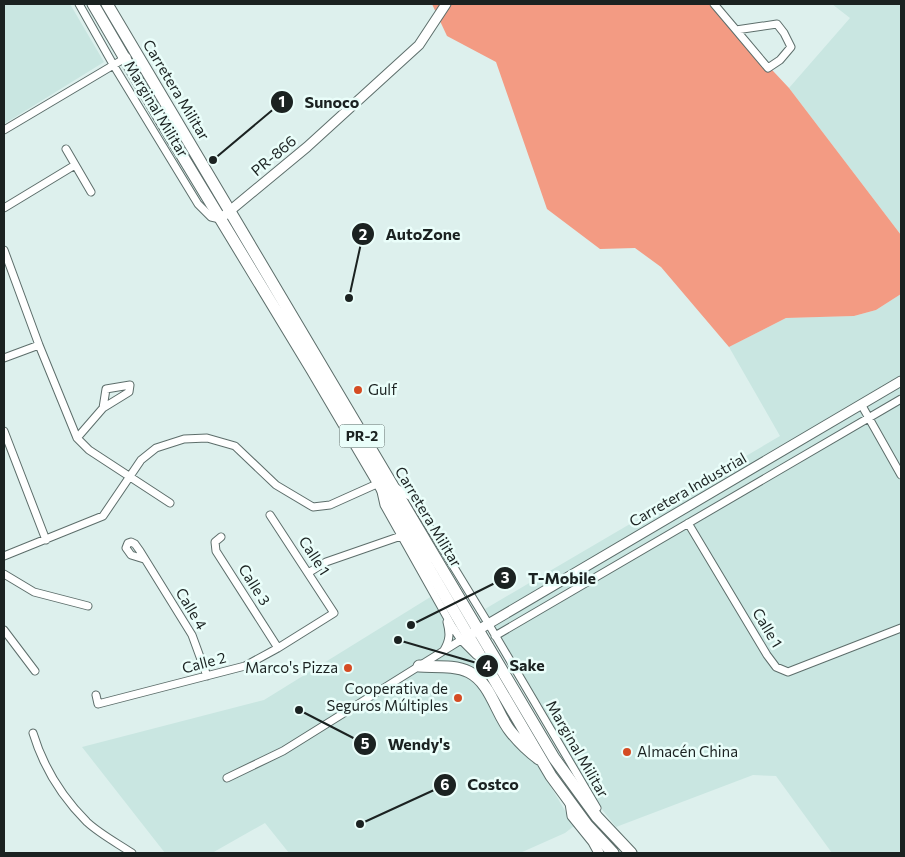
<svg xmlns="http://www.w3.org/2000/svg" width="905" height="857" font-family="Commissioner,sans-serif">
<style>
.built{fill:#c9e6e1}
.forest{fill:#f39b83}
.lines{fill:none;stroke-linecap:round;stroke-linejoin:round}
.minor-casing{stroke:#5d6e6b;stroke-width:9}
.tertiary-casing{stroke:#5d6e6b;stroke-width:11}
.primary-casing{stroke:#5d6e6b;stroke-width:13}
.minor{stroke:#fff;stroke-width:7}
.tertiary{stroke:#fff;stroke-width:9}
.primary{stroke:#fff;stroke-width:11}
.poi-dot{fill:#d54c23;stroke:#eafefa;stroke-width:2}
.labels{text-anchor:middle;stroke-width:5;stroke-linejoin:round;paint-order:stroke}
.shield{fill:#eafefa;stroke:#596462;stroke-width:1}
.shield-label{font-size:14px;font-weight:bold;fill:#1b2221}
.street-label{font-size:15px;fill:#1b2221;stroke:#eafefa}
.poi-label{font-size:15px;fill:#1b2221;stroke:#eafefa;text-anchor:start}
.leader{fill:none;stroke:#1b2221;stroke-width:2}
.callout-dot{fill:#1b2221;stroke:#eafefa;stroke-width:2}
.mark-label{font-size:15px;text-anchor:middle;font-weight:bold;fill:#fff}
.callout-label{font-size:16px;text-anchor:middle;font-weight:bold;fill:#1b2221;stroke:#eafefa;stroke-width:5;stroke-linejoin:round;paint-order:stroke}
</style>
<rect width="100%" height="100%" fill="#ddf0ed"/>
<path class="built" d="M4,4H70L104,62L4,124Z
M832,4H901V235L789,88L850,18Z
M901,294V853H832L776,776L753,775L616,827L601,808L485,609L780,436L729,347L786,318L854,316L876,310Z
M432,596L521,736L574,826L565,833L520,853H289L265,823L212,853H165L82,747L264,700Z"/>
<path class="forest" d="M432,4H710L789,88L901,235V294L876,310L854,316L786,318L729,347L661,267L635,248L600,249L547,209L496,62L447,36Z"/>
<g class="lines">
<defs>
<path id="minor" d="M79,4L114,66L198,204L211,217L220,219
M714,4L736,30L777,24L784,33L791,47L780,60L768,68L736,30
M4,130L127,57
M66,149L91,192
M4,208L75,165
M4,250L39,345L77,438L89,450L170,503
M4,358L39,345
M130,385L129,392L103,408L106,389Z
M861,404L901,475
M4,431L46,540
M77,438L103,408
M395,487L411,497L488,623L597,808
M688,523L767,655L776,667L788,672L901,628
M221,537L215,542L216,551L278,648
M4,556L103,516L141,460L156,448L184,439L207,438L235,446L276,485L313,507L330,505L379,483L384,505L452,626L461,640L476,655
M144,559L131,555L126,548L128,543L131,542L135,544L140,551L192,635L207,676
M308,573L326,562L401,536
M4,574L34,592L88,606
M4,630L35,671
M495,636L901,399
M444,650C450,640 450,633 447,622
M96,695L98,704L245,666L278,648L334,613L270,515
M33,733C43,766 62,797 87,822C100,834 117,843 132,853
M227,778L283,751L461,640"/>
<path id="tertiary" d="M220,219L307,147L419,45L446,4
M461,640L901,381
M570,803L572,816L593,842L599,853"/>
<path id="primary" d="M93,4L166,129L312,370L551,776L587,825L613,853
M107,4L554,758L597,817L631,853
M419,666C435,667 455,665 469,672C491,683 496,714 511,732C519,742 528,751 539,759"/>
</defs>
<use href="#minor" class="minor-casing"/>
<use href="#tertiary" class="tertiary-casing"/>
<use href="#primary" class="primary-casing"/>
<use href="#minor" class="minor"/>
<use href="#tertiary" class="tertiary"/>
<use href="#primary" class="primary"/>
</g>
<g class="poi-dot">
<circle cx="358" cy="390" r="5"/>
<circle cx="348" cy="668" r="5"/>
<circle cx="458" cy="698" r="5"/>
<circle cx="627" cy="752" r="5"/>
</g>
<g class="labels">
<rect class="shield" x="339.5" y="424.5" width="45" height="23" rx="4"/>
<g class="shield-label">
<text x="362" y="441">PR-2</text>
</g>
<g class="street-label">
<text transform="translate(176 90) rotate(59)" y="5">Carretera Militar</text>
<text transform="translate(156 109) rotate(59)" y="5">Marginal Militar</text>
<text transform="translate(274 156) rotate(-40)" y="5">PR-866</text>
<text transform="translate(688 490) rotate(-30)" y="5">Carretera Industrial</text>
<text transform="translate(428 517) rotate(59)" y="5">Carretera Militar</text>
<text transform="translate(314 556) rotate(57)" y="5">Calle 1</text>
<text transform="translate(254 585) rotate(58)" y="5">Calle 3</text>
<text transform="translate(191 609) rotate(59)" y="5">Calle 4</text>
<text transform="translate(767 628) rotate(59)" y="5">Calle 1</text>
<text transform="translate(204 663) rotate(-15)" y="5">Calle 2</text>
<text transform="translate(577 749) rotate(60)" y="5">Marginal Militar</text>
</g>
<g class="poi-label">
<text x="368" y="395">Gulf</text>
<text x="338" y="673" text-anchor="end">Marco's Pizza</text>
<text x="448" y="694" text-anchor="end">Cooperativa de<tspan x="448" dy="17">Seguros Múltiples</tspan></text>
<text x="637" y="757">Almacén China</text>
</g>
</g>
<path class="leader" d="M213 160L282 102M349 298L363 234M411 625L505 578M398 640L487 666M299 710L365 744M360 824L445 785"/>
<g class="callout-dot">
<circle cx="213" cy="160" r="5"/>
<circle cx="349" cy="298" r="5"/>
<circle cx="411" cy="625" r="5"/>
<circle cx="398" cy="640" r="5"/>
<circle cx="299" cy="710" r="5"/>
<circle cx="360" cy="824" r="5"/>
<circle cx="282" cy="102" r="12"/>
<circle cx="363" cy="234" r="12"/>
<circle cx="505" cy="578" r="12"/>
<circle cx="487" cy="666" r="12"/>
<circle cx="365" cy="744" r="12"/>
<circle cx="445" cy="785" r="12"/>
</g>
<g class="mark-label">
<text x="282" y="107">1</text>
<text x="363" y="240">2</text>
<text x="505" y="583">3</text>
<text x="487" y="671">4</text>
<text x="365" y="749">5</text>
<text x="445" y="790">6</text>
</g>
<g class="callout-label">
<text x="332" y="108">Sunoco</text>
<text x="423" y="240">AutoZone</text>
<text x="562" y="584">T-Mobile</text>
<text x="527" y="671">Sake</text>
<text x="419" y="750">Wendy's</text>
<text x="493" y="790">Costco</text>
</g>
<rect width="905" height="857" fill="none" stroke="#1b2221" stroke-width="10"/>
</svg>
